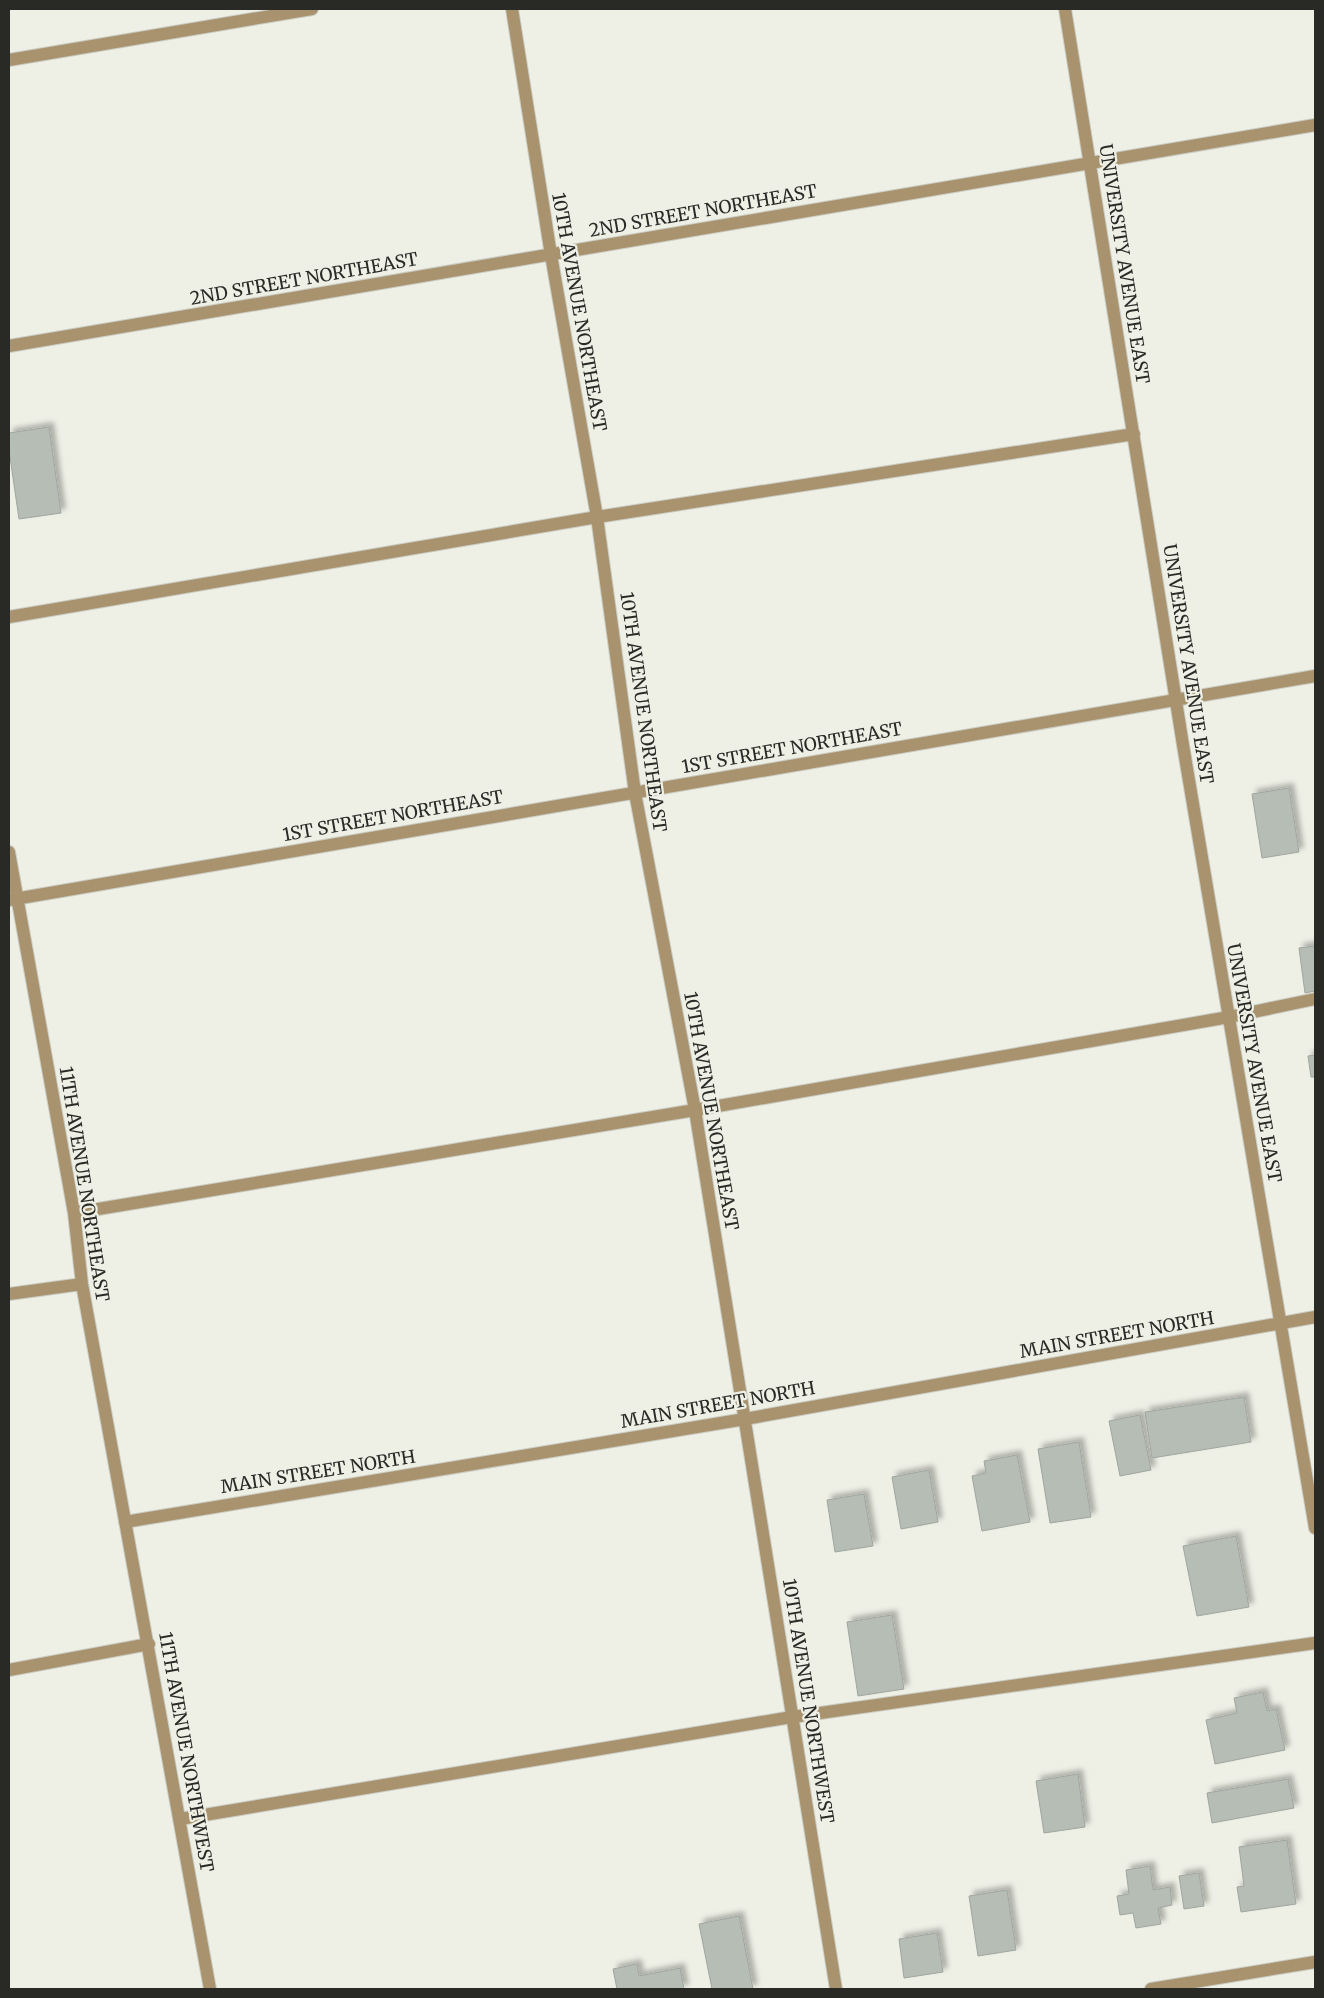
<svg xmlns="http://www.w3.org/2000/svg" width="1324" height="1998" font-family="Merriweather,serif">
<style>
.building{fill:#b6bdb5;stroke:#9fa69f;filter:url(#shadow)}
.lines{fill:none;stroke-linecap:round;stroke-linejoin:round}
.minor-casing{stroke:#cbccc3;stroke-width:14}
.minor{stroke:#a8936e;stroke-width:12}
.labels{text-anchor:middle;stroke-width:4.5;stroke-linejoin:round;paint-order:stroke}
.street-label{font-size:18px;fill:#292a26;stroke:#eeefe5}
</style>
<defs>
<filter id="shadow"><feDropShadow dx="4.5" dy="-4.5" stdDeviation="2.5" flood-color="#0004"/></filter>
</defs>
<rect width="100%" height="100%" fill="#eeefe5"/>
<path class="building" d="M49,427L61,513L19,519L9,450V433Z
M1289,788L1299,852L1262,858L1252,794Z
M1315,946V991L1305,993L1299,948Z
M1315,1055V1077H1311L1308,1056Z
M1244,1397L1251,1442L1152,1458L1145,1412Z
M1140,1415L1151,1470L1120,1476L1109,1421Z
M1079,1442L1091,1517L1050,1523L1038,1449Z
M1017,1455L1030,1522L982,1531L972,1476L986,1473L984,1461Z
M929,1470L938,1522L901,1529L892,1477Z
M864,1494L873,1546L835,1552L827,1500Z
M1236,1536L1249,1607L1197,1616L1183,1546Z
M892,1615L904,1689L858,1696L847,1622Z
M1263,1692L1267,1711L1276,1709L1285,1750L1215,1764L1206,1720L1237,1713L1234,1698Z
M1078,1774L1085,1827L1044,1833L1036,1781Z
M1288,1779L1294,1808L1212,1823L1207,1793Z
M1287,1840L1296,1904L1241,1912L1237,1887L1244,1886L1239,1847Z
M1150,1866L1153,1890L1170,1887L1172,1905L1158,1908L1161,1924L1136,1928L1133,1913L1120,1915L1117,1896L1129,1894L1126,1870Z
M1199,1873L1204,1906L1184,1909L1179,1876Z
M1007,1890L1016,1950L978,1956L969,1896Z
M739,1916L753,1989H712L699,1924Z
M937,1933L943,1972L904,1978L899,1939Z
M637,1964L639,1976L680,1968L684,1989H617L613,1969Z"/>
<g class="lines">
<defs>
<path id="minor" d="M512,9L551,255L597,517L635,793L695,1110L836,1989
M1065,9L1183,745L1315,1528
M9,60L312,9
M9,346L1315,125
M9,617L597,517L1134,434
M9,852L74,1213L82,1284L210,1989
M9,900L1315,676
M74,1213L695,1110L1229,1017L1315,999
M9,1294L82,1284
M125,1522L745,1419L1315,1317
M9,1670L149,1644
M180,1819L792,1717L1315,1643
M1151,1989L1315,1962"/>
</defs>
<use href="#minor" class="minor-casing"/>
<use href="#minor" class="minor"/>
</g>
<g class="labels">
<g class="street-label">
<text transform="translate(703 211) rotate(-10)" y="6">2ND STREET NORTHEAST</text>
<text transform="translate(1124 264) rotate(81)" y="6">UNIVERSITY AVENUE EAST</text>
<text transform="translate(304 279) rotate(-10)" y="6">2ND STREET NORTHEAST</text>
<text transform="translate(579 312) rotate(80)" y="6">10TH AVENUE NORTHEAST</text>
<text transform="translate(1188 664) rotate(81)" y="6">UNIVERSITY AVENUE EAST</text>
<text transform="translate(643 712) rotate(82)" y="6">10TH AVENUE NORTHEAST</text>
<text transform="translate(792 748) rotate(-10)" y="6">1ST STREET NORTHEAST</text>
<text transform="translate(393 816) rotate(-10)" y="6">1ST STREET NORTHEAST</text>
<text transform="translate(1254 1063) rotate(80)" y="6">UNIVERSITY AVENUE EAST</text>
<text transform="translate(711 1111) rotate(80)" y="6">10TH AVENUE NORTHEAST</text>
<text transform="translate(84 1184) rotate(81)" y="6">11TH AVENUE NORTHEAST</text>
<text transform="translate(1117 1335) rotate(-10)" y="6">MAIN STREET NORTH</text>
<text transform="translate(718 1405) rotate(-10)" y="6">MAIN STREET NORTH</text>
<text transform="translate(318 1472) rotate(-9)" y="6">MAIN STREET NORTH</text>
<text transform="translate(808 1701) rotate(81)" y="6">10TH AVENUE NORTHWEST</text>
<text transform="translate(186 1752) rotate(80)" y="6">11TH AVENUE NORTHWEST</text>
</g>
</g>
<rect width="1324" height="1998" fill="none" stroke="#292a26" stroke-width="20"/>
</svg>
